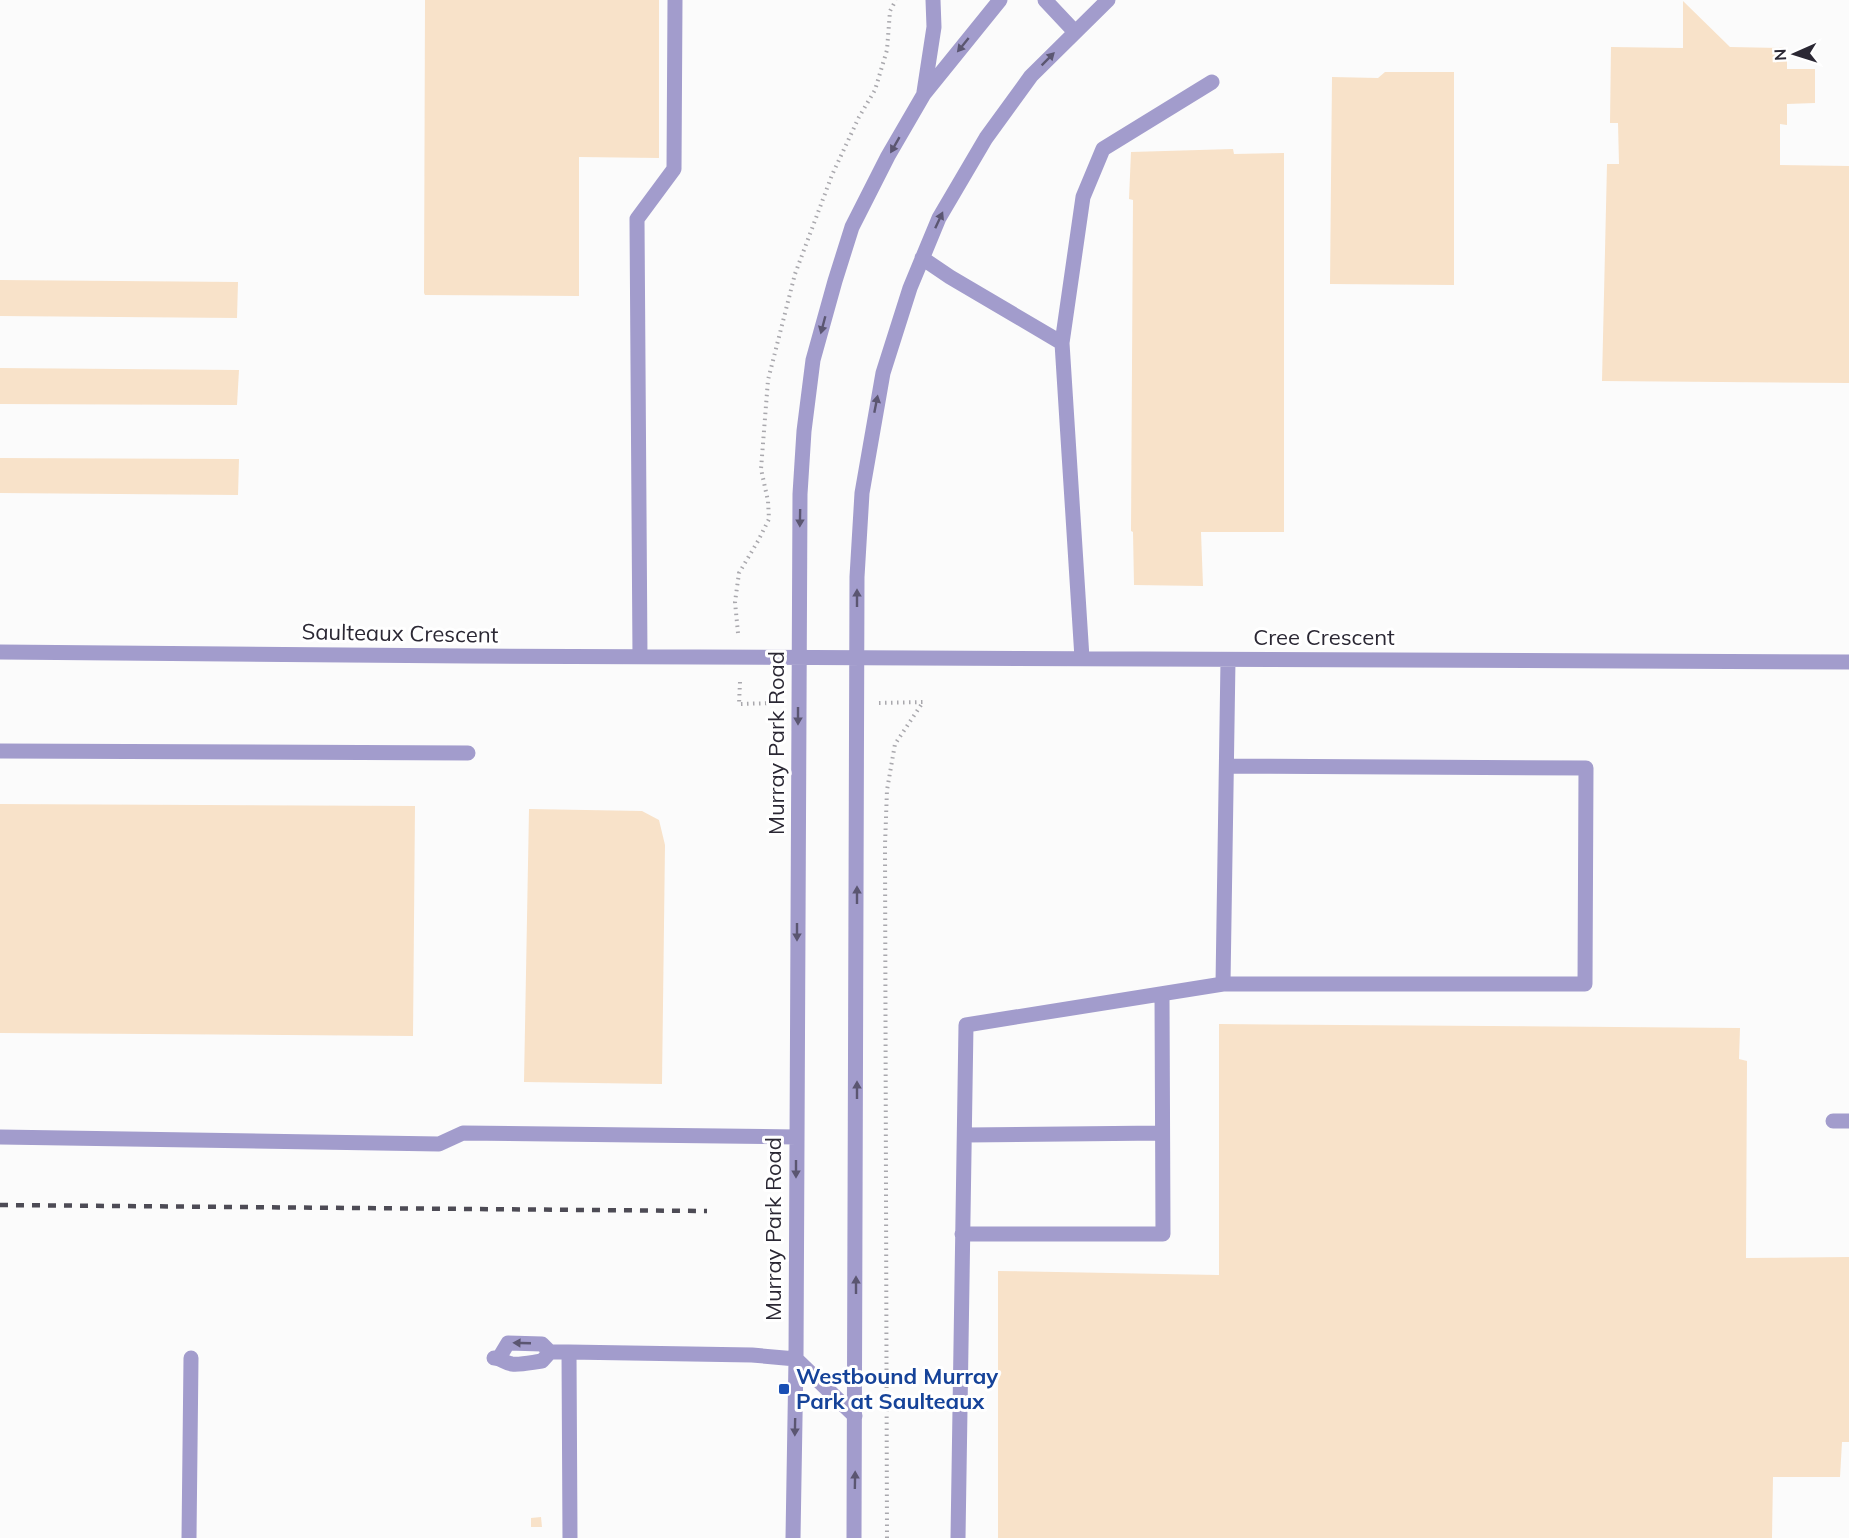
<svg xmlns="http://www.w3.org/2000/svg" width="1849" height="1538" font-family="Mulish,sans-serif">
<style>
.building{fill:#f8e2c9}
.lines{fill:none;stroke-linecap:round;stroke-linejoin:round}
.path{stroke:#a9a8ad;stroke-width:4;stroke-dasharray:1.5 4.5;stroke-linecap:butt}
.minor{stroke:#a29ccc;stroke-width:15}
.rail{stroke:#4d4b55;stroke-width:4.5;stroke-dasharray:8 8;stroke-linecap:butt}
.oneway{fill:#5b5671}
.transit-dot{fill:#1a4fb4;stroke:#fff;stroke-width:2}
.labels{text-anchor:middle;stroke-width:6;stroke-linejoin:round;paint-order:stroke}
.street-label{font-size:22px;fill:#2b2834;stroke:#fff}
.transit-label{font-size:22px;font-weight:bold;fill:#164399;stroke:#fff;text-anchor:start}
</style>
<rect width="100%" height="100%" fill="#fbfbfb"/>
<path class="building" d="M425,0H659V158L579,157V296L425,295L424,293Z
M1683,1L1730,47L1787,48V69H1815V103L1787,104V125L1780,124V165L1849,166V383L1602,381L1607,164H1619L1618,123H1610L1611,47L1683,48Z
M1385,72H1454V285L1330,284L1332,77L1378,78Z
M1233,149L1234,154L1284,153V532H1201L1203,586L1134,585L1133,532L1131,531L1133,200L1129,199L1131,152Z
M0,280L238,282L237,318L0,316Z
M0,368L239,370L237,405L0,404Z
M0,458L239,459L238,495L0,493Z
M0,804L415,806L413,1036L0,1033Z
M529,809L642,811L659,820L665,845L662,1084L524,1082Z
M1219,1024L1740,1028L1739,1059L1747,1061L1746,1258L1849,1257V1442H1842L1840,1477H1773L1772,1538H998V1271L1219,1275Z
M541,1517L542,1527H531V1518Z"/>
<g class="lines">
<path class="path" d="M738,633L735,602L739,573L758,541L769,519L768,501L761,469L768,380L795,274L832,175L859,117L875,90L887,50L890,11L896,0
M740,682L739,704L775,703
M879,703L923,702
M887,1538L885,845L887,790L895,744L923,702"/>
<path class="minor" d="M1045,0L1075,32
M924,92L934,27L933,0
M922,258L950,277L1062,343L1082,658
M1062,343L1083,197L1103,149L1212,82
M0,652L468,656L1849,662
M640,657L637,219L674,169L675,0
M0,751L468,753
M1223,984L1228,660
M1833,1121H1849
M966,1135L1162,1133
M0,1137L439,1144L463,1133L796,1137
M962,1234H1163L1162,994
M494,1358C501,1358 505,1363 512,1364C521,1365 533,1362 542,1361L550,1352H569
M499,1358L508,1343L542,1344L550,1352
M189,1538L191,1358
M570,1538L569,1352L752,1355L796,1359L855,1416
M793,1538L796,1359L800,494L804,431L813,360L835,281L852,227L888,156L924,94L1000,0
M854,1538L857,577L862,493L883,373L910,288L939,218L986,138L1031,76L1108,0
M958,1538L966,1025L1223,984H1585L1586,768L1227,766"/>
<path class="rail" d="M0,1205L707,1211"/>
</g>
<defs><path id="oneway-solid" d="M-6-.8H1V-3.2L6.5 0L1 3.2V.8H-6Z" transform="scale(1.5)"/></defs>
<g class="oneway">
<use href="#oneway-solid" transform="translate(963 45) rotate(129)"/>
<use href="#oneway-solid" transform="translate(1048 59) rotate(-45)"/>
<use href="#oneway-solid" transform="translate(895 145) rotate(120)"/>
<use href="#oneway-solid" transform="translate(939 220) rotate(-65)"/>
<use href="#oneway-solid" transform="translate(823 325) rotate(105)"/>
<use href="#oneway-solid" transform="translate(876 404) rotate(-79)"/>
<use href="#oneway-solid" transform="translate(800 518) rotate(91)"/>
<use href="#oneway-solid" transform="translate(857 598) rotate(-90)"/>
<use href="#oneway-solid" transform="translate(798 716) rotate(90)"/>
<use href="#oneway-solid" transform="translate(857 895) rotate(-90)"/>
<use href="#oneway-solid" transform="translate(797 932) rotate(90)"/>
<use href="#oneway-solid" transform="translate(857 1090) rotate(-90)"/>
<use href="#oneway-solid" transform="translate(796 1169) rotate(90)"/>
<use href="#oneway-solid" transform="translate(856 1285) rotate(-90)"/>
<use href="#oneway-solid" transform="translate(522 1343) rotate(-178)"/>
<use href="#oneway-solid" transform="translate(795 1427) rotate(91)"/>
<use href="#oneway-solid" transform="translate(855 1480) rotate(-89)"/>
</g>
<rect class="transit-dot" x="778" y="1383" width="12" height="12" rx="3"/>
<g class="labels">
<g class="street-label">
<text transform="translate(400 633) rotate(1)" y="8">Saulteaux Crescent</text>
<text x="1324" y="645">Cree Crescent</text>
<text transform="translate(776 743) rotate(-90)" y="8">Murray Park Road</text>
<text transform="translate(773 1229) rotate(-90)" y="8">Murray Park Road</text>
</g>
<g class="transit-label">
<text x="796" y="1384">Westbound Murray<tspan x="796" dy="25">Park at Saulteaux</tspan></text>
</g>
</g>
<g transform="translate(1795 54) rotate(267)" stroke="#ffffff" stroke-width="4.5" paint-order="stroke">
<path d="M0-4.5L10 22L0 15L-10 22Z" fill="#2b2834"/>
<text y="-9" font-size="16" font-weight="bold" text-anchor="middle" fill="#2b2834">N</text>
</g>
</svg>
